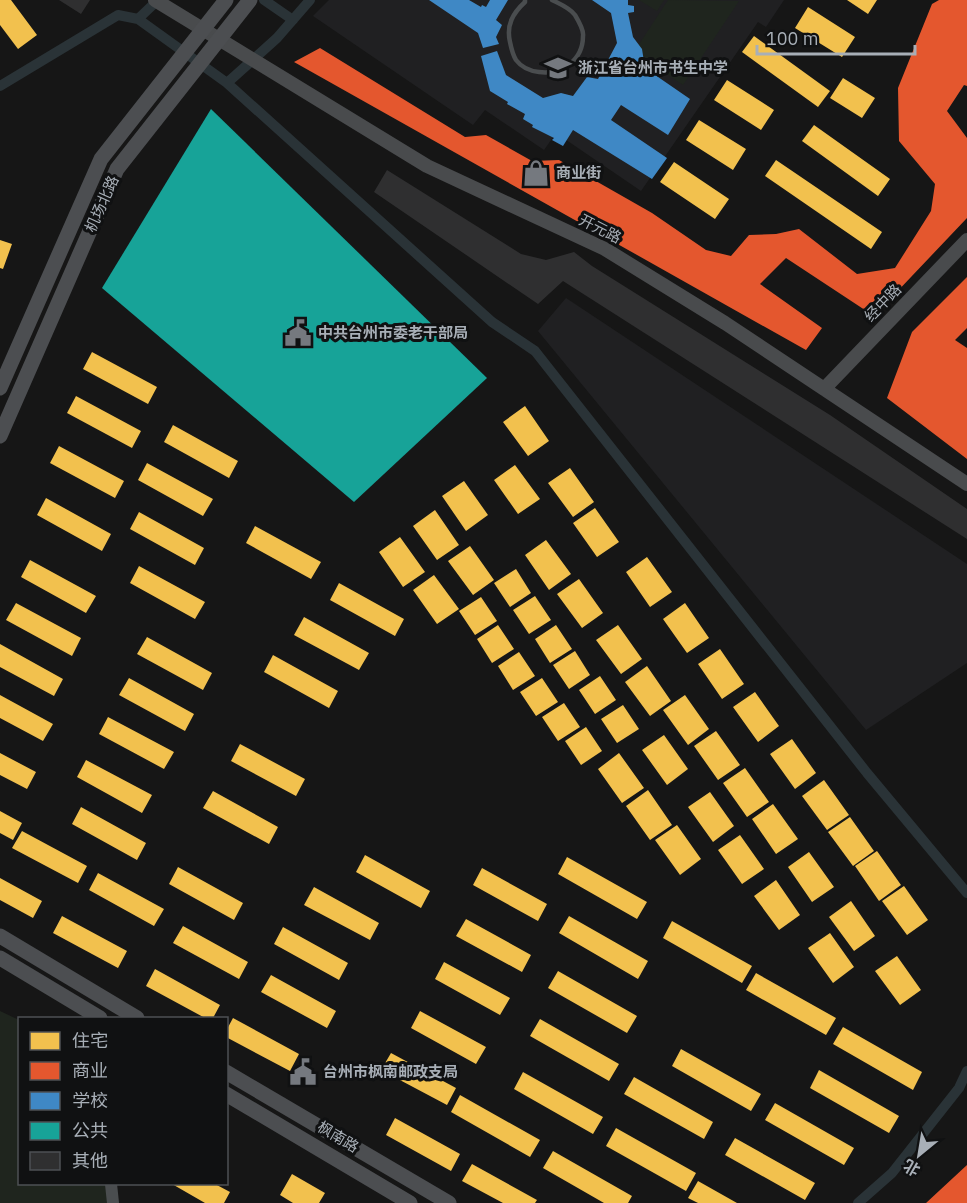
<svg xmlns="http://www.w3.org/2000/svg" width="967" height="1203" font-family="'IBM Plex Sans','Noto Sans SC',sans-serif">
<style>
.built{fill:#202022}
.green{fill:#1f251e}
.homes{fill:#f2c14e}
.shops{fill:#e4572e}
.schools{fill:#3f88c5}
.public{fill:#17a398}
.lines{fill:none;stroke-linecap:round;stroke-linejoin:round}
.canal{stroke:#2a3337;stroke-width:10}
.building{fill:#2f2f30}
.service{stroke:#4a4d4f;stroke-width:4.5}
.tertiary{stroke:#4a4d4f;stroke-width:12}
.secondary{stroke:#494b4d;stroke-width:14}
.primary{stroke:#4c4e51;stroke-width:15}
.labels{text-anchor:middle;stroke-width:6;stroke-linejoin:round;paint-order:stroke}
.poi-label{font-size:15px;font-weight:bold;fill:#a8afb7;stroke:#101112;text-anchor:start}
.street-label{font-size:15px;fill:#a8afb7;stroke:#101112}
</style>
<rect width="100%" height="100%" fill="#161616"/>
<path class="built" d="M329,0H784L766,27L758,22L641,191L556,133L544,150L485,110L473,125L313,16Z
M566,298L967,564V663L866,730L538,331Z"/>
<path class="green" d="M639,0H664L657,11Z
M668,0L739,1L683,85L634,52Z
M0,1011L19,1020L20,1184H109L111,1203H0Z"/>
<path class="homes" d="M0,0H11L37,35L18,49L0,25Z
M847,0H877L868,14Z
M808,7L855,37L842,57L795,28Z
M754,36L830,91L818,107L742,52Z
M843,78L875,98L862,118L830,98Z
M727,80L774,110L761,130L714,100Z
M699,120L746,149L733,170L686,140Z
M814,125L890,179L878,196L802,141Z
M776,160L882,232L871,249L765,176Z
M674,162L729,199L715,219L660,182Z
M0,240L12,244L3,269L0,268Z
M92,352L157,387L148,404L83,369Z
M76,396L141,431L132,448L67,413Z
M525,406L549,441L528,456L503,422Z
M173,425L238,461L229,478L164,442Z
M59,446L124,481L115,498L50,463Z
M147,463L213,499L203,516L138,480Z
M515,465L540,499L518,514L494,480Z
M570,468L594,502L573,517L548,483Z
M464,481L488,515L466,531L442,496Z
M46,498L111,534L102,551L37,515Z
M595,508L619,542L597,557L573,523Z
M435,510L459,545L437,560L413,526Z
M139,512L204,548L195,565L130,529Z
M255,526L321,562L311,579L246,543Z
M400,537L425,572L403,587L379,552Z
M546,540L571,574L549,590L525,555Z
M470,546L494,580L473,595L448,561Z
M647,557L672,592L650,607L626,572Z
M30,560L96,596L86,613L21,577Z
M139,566L205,602L195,619L130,583Z
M516,569L531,593L510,607L494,583Z
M434,575L459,609L437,624L413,590Z
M579,579L603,613L582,628L557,594Z
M339,583L404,619L395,636L330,600Z
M535,596L551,620L529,634L513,610Z
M481,597L497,621L475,635L459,611Z
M16,603L81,638L72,656L6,620Z
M685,603L709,638L687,653L663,619Z
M304,617L369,653L359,670L294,635Z
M498,625L514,649L492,663L477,639Z
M556,625L572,649L550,663L535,639Z
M618,625L642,659L621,674L596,640Z
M147,637L212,673L203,690L137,654Z
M0,644L63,679L54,696L0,667Z
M720,649L744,684L722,699L698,664Z
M575,651L590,675L569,689L553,665Z
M519,652L535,676L513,690L498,666Z
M273,655L338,691L329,708L264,672Z
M647,666L671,701L650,716L625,682Z
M600,676L616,700L595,714L579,690Z
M129,678L194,714L185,731L119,695Z
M542,678L558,702L536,716L520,692Z
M755,692L779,726L758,742L733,707Z
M0,695L53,724L43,741L0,718Z
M685,695L709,729L688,745L663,710Z
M564,703L580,727L558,741L542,717Z
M623,705L639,729L617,743L601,719Z
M108,717L174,752L164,769L99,734Z
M586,727L602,751L581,765L565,741Z
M716,731L740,765L718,780L694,746Z
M664,735L688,769L667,785L642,750Z
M792,739L816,773L795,789L770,754Z
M240,744L305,779L296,796L231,761Z
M0,753L36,772L27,789L0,775Z
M619,753L644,788L622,803L598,769Z
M86,760L152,795L142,813L77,777Z
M745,768L769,802L747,817L723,783Z
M824,780L849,815L827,830L802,796Z
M648,790L672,825L650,840L626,806Z
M213,791L278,827L269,844L203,808Z
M710,792L734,826L713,842L688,807Z
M773,804L798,839L776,854L752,819Z
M81,807L146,843L137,860L72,824Z
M0,811L22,823L13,840L0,833Z
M850,817L874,851L853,866L828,832Z
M677,825L701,859L680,875L655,840Z
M22,831L87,866L78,883L12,848Z
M740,835L764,869L742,884L718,850Z
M877,851L901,885L879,901L855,866Z
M809,852L834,887L812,902L788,867Z
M365,855L430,891L421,908L356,872Z
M567,857L647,902L637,919L558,874Z
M178,867L243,903L234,920L169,884Z
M482,868L547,904L538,921L473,885Z
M98,873L164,909L154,926L89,890Z
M0,878L42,901L33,918L0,900Z
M776,880L800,915L779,930L754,896Z
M904,886L928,920L907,935L882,901Z
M314,887L379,923L370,940L304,905Z
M851,901L875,936L854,951L829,917Z
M62,916L127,951L118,968L53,933Z
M569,916L648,961L638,979L559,933Z
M466,919L531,955L522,972L456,936Z
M672,921L752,966L742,983L663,938Z
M183,926L248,962L239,979L173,943Z
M283,927L348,963L339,980L274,944Z
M830,933L854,967L833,983L808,948Z
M897,956L921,990L900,1005L875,971Z
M444,962L510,998L500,1015L435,979Z
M155,969L220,1005L213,1018H205L146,986Z
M558,971L637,1016L627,1033L548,988Z
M756,973L836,1018L826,1035L746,990Z
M271,975L336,1011L327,1028L261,992Z
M420,1011L486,1047L476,1064L411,1028Z
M233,1018L299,1054L290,1071L226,1037V1031Z
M540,1019L619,1064L609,1081L530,1036Z
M843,1027L922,1072L913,1090L833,1044Z
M681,1049L761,1094L751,1111L672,1066Z
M391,1053L456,1088L447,1105L381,1070Z
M819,1070L899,1116L889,1133L810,1088Z
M523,1072L603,1117L593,1134L514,1089Z
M634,1077L713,1122L704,1139L624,1094Z
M460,1095L540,1140L530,1157L451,1112Z
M775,1103L854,1148L844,1165L765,1120Z
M395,1118L460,1154L451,1171L386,1135Z
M616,1128L696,1173L686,1191L606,1146Z
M735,1138L815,1183L805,1200L725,1155Z
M553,1151L632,1196L628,1203H604L543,1168Z
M472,1164L537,1200L535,1203H503L462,1181Z
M292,1174L325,1193L319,1203H293L280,1195Z
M698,1181L737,1203H698L688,1198Z
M172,1184H215L230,1192L224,1203H205Z"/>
<path class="shops" d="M939,0H967V86L964,85L947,111L967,138V218L874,316L786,258L760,284L822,328L806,350L294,62L320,48L465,137L486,135L532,161L559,160L652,213L706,250L731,256L749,235L776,234L799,229L857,274L895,268L931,211L935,184L899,141L898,88L932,4Z
M967,277V328L955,340L967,348V459L887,398L912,332Z
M967,1165V1203H926Z"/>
<path class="schools" d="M429,0H469L481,7L482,5L486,7L490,0H508L496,20L502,25L496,37L499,44L483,48L478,33Z
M592,0H628V5L634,6V12L628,13L633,37L642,49L645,68L690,99L668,135L621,105L611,120L667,158L652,179L573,130L563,146L552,140L554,138L532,127L533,125L523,119L525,114L507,104L508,102L490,91L481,56L497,51L506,75L543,98L561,93L573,96L587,77L598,79L617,43L611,13Z"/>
<path class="public" d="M211,109L487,378L354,502L102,288Z"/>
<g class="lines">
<path class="canal" d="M264,0L293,20
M138,19L158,0
M227,83L492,322L535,351L867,773L967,893
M0,86L118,15L138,19L227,83L277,38L310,0
M858,1203L892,1173L959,1088L967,1071"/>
</g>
<path class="building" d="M59,0H90L81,14Z
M387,170L521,254L546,260L574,252L592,266L830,415L967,509V539L563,281L538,304L374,192Z"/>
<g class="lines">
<path class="service" d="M525,0V2C513,13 506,25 510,42C511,47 513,55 516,60C522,68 530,71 539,72C562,75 583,60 583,36C584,31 578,20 575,15C570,8 560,4 552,0"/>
<path class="tertiary" d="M111,1184L113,1203"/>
<path class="secondary" d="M155,0L427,166L605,249L725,323L967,484
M824,389L967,240"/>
<path class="primary" d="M0,388L101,159L226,0
M0,436L117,169L250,0
M0,936L137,1018
M0,958L100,1018
M226,1072L449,1203
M226,1094L410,1203"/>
</g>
<defs>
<symbol id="school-bare" viewBox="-9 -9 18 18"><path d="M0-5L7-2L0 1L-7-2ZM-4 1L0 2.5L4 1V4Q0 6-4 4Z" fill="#75797f" stroke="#101112" stroke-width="2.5" paint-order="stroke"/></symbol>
<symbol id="shop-bare" viewBox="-9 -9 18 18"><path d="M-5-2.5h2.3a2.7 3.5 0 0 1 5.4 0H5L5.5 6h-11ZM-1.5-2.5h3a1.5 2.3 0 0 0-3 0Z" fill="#75797f" stroke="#101112" stroke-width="2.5" paint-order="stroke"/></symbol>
<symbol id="civic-bare" viewBox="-9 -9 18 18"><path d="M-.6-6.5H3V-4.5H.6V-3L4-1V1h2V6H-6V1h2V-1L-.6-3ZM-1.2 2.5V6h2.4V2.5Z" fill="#75797f" stroke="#101112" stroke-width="2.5" paint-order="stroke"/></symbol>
</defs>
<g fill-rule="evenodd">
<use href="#school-bare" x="539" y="49" width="38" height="38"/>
<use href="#shop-bare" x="517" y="154" width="38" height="38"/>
<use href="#civic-bare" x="279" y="314" width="38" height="38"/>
<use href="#civic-bare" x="284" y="1053" width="38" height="38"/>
</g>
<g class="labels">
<g class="poi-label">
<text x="578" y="73">浙江省台州市书生中学</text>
<text x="556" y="178">商业街</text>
<text x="318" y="338">中共台州市委老干部局</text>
<text x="323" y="1077">台州市枫南邮政支局</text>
</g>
<g class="street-label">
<text transform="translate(102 204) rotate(-66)" y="5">机场北路</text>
<text transform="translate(600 229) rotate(27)" y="5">开元路</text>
<text transform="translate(883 303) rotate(-46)" y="5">经中路</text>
<text transform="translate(338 1137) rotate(31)" y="5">枫南路</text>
</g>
</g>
<rect x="18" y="1017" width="210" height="168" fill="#101112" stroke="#4d5054" stroke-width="1.5"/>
<rect x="30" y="1032" width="30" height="18" fill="#f2c14e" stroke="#4d5054" stroke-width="1.5"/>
<text x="72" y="1047" font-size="18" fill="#a8afb7">住宅</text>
<rect x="30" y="1062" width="30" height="18" fill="#e4572e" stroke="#4d5054" stroke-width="1.5"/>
<text x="72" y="1077" font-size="18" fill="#a8afb7">商业</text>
<rect x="30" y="1092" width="30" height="18" fill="#3f88c5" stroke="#4d5054" stroke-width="1.5"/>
<text x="72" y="1107" font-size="18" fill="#a8afb7">学校</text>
<rect x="30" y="1122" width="30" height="18" fill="#17a398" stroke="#4d5054" stroke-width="1.5"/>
<text x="72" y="1137" font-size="18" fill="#a8afb7">公共</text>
<rect x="30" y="1152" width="30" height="18" fill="#2f2f30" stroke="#4d5054" stroke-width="1.5"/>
<text x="72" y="1167" font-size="18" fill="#a8afb7">其他</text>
<g transform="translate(919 1155) rotate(210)" stroke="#101112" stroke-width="4.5" paint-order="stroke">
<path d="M0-4.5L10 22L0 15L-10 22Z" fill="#a8afb7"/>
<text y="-9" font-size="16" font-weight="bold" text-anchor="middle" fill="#a8afb7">北</text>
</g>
<path d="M757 45v9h158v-9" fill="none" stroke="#a8afb7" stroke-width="3"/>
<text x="766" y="45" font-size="18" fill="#a8afb7" stroke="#101112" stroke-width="4.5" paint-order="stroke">100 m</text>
</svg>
